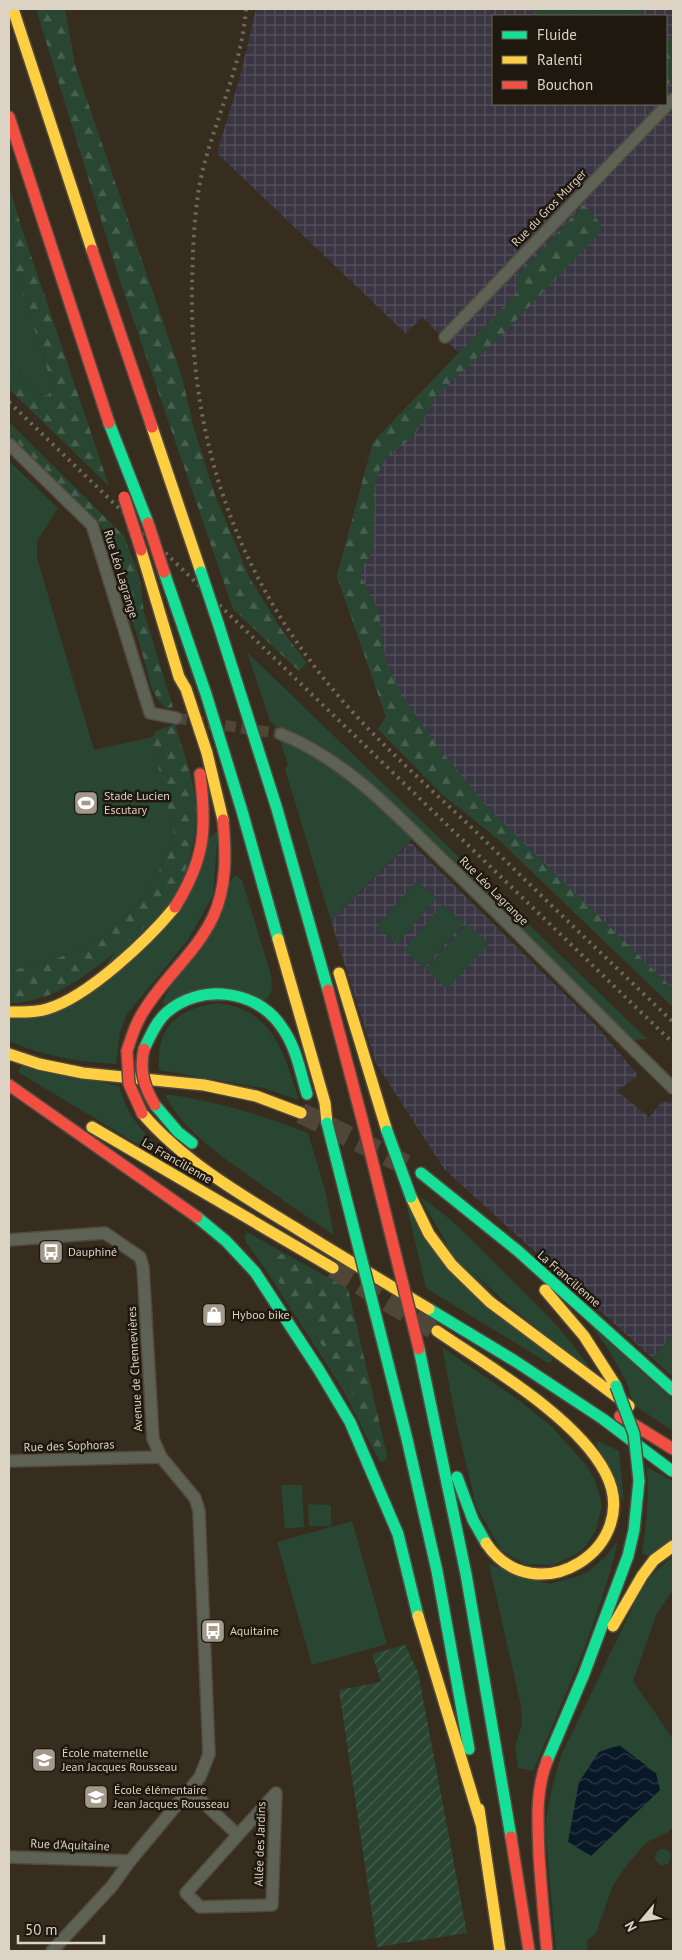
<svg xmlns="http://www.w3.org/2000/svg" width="682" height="1960" font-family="'PT Sans',sans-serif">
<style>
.industrial{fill:url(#industrial-grid);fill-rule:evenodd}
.green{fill:#294633}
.forest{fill:url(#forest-firs)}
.garden{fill:url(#garden-furrows)}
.water{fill:url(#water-waves)}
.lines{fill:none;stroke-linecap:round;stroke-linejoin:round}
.street-tunnel{stroke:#4f4638;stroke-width:11;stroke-dasharray:11 5.5;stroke-linecap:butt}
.highway-tunnel{stroke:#4f4638;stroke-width:21;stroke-dasharray:21 11;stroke-linecap:butt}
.street-casing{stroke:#524a3f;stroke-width:14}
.fast-casing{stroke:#524a3f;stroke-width:14}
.slow-casing{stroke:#524a3f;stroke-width:14}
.jam-casing{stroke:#524a3f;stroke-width:14}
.street{stroke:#5d6255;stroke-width:11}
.fast{stroke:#16e098;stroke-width:11}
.slow{stroke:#ffcf43;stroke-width:11}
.jam{stroke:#f24e42;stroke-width:11}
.rail{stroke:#69695e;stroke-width:4;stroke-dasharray:2.5 5;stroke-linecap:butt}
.fast-bridge-casing{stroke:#524a3f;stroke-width:14;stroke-linecap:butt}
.jam-bridge-casing{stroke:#524a3f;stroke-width:14;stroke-linecap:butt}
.fast-bridge{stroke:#16e098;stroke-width:11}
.jam-bridge{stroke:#f24e42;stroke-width:11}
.labels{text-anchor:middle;stroke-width:5;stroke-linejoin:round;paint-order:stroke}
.street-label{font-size:12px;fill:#ddd3c5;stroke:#1f180e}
.poi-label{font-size:12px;fill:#ddd3c5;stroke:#1f180e;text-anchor:start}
</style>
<defs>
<pattern id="industrial-grid" width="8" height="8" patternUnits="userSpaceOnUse" patternTransform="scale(1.25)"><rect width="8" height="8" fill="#393542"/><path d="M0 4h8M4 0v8" fill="none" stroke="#55515c"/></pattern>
<pattern id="forest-firs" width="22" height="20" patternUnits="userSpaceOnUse" patternTransform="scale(1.25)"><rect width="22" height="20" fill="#294633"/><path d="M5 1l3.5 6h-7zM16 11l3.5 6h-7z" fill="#48604f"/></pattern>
<pattern id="garden-furrows" width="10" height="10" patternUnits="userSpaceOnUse" patternTransform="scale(1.25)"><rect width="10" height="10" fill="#294633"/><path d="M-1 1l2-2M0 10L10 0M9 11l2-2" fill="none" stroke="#48604f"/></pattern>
<pattern id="water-waves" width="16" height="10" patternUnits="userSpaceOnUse" patternTransform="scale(1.25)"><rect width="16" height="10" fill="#081827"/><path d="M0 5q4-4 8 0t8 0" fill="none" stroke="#2c3945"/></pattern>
</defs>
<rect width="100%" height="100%" fill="#362d1f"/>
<path class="industrial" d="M256,9H673V1007L497,838L443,795L378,729L386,717L337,576L373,442L459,353L422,317L406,334L217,153L240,77ZM493,16H666V104H493Z
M410,842L594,1023L637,1074L635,1078L617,1091L649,1117L662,1102H671L673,1104V1336L652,1358L444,1169L376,1063L331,921Z"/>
<path class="green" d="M9,252L53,387L48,395L43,396L9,363Z
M9,461L58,508L37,541V558L94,750L152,737C157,762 163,787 168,812C170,819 174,830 174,838C173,845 166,855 163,862C137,924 74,962 9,970Z
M247,652L647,1039L634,1040L542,952L333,757L301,736L277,728L270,721Z
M280,740C332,760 372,801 412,839L331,921L285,769L288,765Z
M218,831L213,895L188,940L127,1014L120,1032L116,1064C79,1062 43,1056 9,1041V1019L77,1000L208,839Z
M234,876H237L242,880L271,975C272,985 274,993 265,1000L161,1004Z
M417,881L437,898L397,944L376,927Z
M443,904L464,923L424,968L404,950Z
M467,924L489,944L447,989L426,969Z
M218,1003C274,1010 284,1054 299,1100L264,1088L159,1070C156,1027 176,1009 218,1003Z
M21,1066L119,1086C122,1093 124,1102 127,1108C143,1139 176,1160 203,1180L202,1183L18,1072Z
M164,1094C213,1100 262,1115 308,1133L325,1190L334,1235C305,1216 277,1196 249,1176C216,1152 183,1130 164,1094Z
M419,1196C450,1216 475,1243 501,1269C533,1301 568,1333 592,1372L513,1309L453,1254Z
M405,1199L552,1358V1362L548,1363L426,1288Z
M247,1232L286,1254H281L283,1290L343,1375L357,1403L370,1432L376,1455L342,1388L264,1267L245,1241L244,1236Z
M592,1327L673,1400V1431L634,1405L626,1381L607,1347Z
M673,1336V1377L652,1358Z
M442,1347L520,1401L553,1428L586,1465L595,1480L602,1505L596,1530L586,1546L577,1554L553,1565L524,1564L501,1550L476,1506L456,1421Z
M598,1441L619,1451L624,1503L596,1443Z
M646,1467L673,1481V1539L647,1556L642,1553C646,1524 650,1496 646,1467Z
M281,1485H302L304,1527L285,1529Z
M308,1504L331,1505V1526H309Z
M352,1521L387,1644L312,1665L277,1542Z
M618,1541C599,1621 565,1696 533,1771L518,1768L515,1747L522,1724L521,1706L489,1564L549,1584L576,1577L589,1571L606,1556Z
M673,1556V1590L657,1613L633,1681L673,1739V1827L668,1832L647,1842L629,1862L613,1885L596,1933L587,1941V1951H556L545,1826L552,1788L561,1756L638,1596L648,1579Z
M655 1857a8 8 0 1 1 16 0a8 8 0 1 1-16 0Z"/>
<path class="forest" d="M36,9H65L75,65L182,377L194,429L215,495L233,538L249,577L281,629L307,663L299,671L233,609L120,281Z
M531,9H639L647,16H539Z
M666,34L673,41V80L666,87Z
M9,186L21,226L109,486L9,389V363L42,396L48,395L53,387L9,252Z
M582,206H585L600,223L601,228L597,236L501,336L451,382L435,399L414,436L386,458L379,471L375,487L374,546L371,555L363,567L361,576L379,612L383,644L387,664L396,683L411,709L444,754L489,809L673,989V1007L497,838L443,795L378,729L386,717L337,576L373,442L517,293V277Z
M9,422L124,536L140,579L144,613L173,707L167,708L159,701L152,689L140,645L112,556L110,537L94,518L9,435Z
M175,724C183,751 195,780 196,809C198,878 159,920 107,959C72,985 54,999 9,1004V970C74,962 137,924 163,862C166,855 173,845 174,838C174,830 170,819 168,812C163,787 157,762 152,737L156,731Z
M281,1254H286L348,1289L387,1455C386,1459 385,1462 380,1462L376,1455L370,1432L357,1403L343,1375L283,1290L273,1271L272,1263Z"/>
<path class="garden" d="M405,1645L418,1672L467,1933L377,1947L339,1690L381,1682L372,1654Z"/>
<path class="water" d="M619,1745L656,1773L660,1790L591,1856L568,1842L579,1782L599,1752Z"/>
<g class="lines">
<path class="street-tunnel" d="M176,718L281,734"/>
<path class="highway-tunnel" d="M301,1113L410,1167
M333,1268L437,1331"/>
<defs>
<path id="street" d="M445,337L673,99
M9,444L92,525L150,713L176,718
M281,734C347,760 397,816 447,864C524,938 597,1014 673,1088
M9,1240L105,1233L140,1257L143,1267L153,1439L161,1457L195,1498L199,1511L209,1754L200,1777L130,1861L112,1886L52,1951
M9,1461L161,1457
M190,1790L238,1835L186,1893L200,1907L272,1905L276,1793L238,1835
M9,1857L130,1861"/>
<path id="fast" d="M109,423L148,523
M164,572L206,694L242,811L278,939
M218,623L277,809L328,990
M144,1049C150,1037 156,1022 166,1013C199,983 256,989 281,1026C296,1046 300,1071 307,1094
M155,1105L178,1132L192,1143
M421,1173L518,1251L673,1390
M197,1217L226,1241L255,1272L319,1370L350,1422L398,1534L418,1616
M429,1309L515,1361L603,1419L672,1471
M378,1324L407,1439L437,1571L469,1749
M419,1349L466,1574L511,1837
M457,1477L473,1520L486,1543
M547,1761L584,1674L628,1556L634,1530L639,1481"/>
<path id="slow" d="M13,9L92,250
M152,427L201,572
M141,550L179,677L186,689L207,753L223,820
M278,939L325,1103L327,1123
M339,973L387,1131
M9,1012C21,1012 35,1013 47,1009C88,997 148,940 175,907
M9,1054L39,1064L83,1073L204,1085L256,1096L301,1113
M142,1113C183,1161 241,1195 294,1227C339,1255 384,1282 429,1309
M92,1127L333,1268
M411,1197L429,1234L452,1265L490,1302L629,1406
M545,1290L584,1336L616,1386
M437,1331C488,1366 576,1417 605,1472C645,1547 535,1616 486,1543
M418,1616L481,1824
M613,1626L642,1576L654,1560L673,1546
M479,1809L500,1951"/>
<path id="jam" d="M9,117L109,423
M92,250L152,427
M175,907C205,859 207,829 200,774
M328,990L363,1123
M127,1051C132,1035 137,1020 147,1006C167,975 197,951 213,917C227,887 226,853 223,820
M9,1085L197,1217
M620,1416L673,1449
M547,1761C535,1792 538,1823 539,1855C541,1887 544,1919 547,1951
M511,1837L529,1951"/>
</defs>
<use href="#street" class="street-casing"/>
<use href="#fast" class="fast-casing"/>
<use href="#slow" class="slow-casing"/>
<use href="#jam" class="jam-casing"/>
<use href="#street" class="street"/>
<use href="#fast" class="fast"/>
<use href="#slow" class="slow"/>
<use href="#jam" class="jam"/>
<path class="rail" d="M246,9C242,63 218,113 204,165C194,203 193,246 192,285C189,434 234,570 330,686C371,736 422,781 470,826C537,892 605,957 673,1022
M9,402L673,1043"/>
<defs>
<path id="fast-bridge" d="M201,572L218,623
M327,1123L378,1324
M387,1131L411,1197
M616,1386L634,1434L639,1481"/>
<path id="jam-bridge" d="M124,497L141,550
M148,523L164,572
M144,1049C139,1070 144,1087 155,1105
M127,1051L129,1084L142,1113
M363,1123L419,1349"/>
</defs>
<use href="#fast-bridge" class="fast-bridge-casing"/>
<use href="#jam-bridge" class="jam-bridge-casing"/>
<use href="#fast-bridge" class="fast-bridge"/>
<use href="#jam-bridge" class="jam-bridge"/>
</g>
<defs>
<symbol id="stadium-square" viewBox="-11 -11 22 22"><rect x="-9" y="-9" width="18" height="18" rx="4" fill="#a3998b" stroke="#1f180e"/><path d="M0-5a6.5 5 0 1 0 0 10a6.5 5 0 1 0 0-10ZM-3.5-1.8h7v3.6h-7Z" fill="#fff"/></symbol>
<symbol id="bus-square" viewBox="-11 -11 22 22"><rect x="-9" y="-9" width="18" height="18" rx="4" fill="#a3998b" stroke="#1f180e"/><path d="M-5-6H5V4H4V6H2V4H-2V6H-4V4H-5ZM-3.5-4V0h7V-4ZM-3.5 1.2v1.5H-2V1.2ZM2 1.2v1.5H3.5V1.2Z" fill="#fff"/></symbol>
<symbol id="shop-square" viewBox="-11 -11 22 22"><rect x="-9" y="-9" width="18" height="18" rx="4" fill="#a3998b" stroke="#1f180e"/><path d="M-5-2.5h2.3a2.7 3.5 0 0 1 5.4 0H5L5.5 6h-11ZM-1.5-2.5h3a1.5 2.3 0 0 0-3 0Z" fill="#fff"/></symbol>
<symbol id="school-square" viewBox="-11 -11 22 22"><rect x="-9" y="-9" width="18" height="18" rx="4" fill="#a3998b" stroke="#1f180e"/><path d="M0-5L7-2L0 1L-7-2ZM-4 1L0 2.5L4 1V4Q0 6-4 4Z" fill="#fff"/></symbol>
</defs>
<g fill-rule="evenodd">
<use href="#stadium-square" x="72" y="789" width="28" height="28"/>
<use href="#bus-square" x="37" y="1238" width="28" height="28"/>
<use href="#shop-square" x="200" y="1301" width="28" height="28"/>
<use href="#bus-square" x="199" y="1617" width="28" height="28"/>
<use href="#school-square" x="30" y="1746" width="28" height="28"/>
<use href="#school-square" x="82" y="1783" width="28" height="28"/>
</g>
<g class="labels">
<g class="street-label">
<text transform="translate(549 208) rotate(-46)" y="4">Rue du Gros Murger</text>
<text transform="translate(121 574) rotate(73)" y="4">Rue Léo Lagrange</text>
<text transform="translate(494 891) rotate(45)" y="4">Rue Léo Lagrange</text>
<text transform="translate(177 1161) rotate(30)" y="4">La Francilienne</text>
<text transform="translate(569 1279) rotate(41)" y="4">La Francilienne</text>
<text transform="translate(135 1369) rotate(-93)" y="4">Avenue de Chennevières</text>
<text transform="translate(69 1446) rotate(-2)" y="4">Rue des Sophoras</text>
<text transform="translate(260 1844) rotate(-88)" y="4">Allée des Jardins</text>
<text transform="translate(70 1845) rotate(2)" y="4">Rue d'Aquitaine</text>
</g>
<g class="poi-label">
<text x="104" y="800">Stade Lucien<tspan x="104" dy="14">Escutary</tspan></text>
<text x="68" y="1256">Dauphiné</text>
<text x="232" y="1319">Hyboo bike</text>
<text x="230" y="1635">Aquitaine</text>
<text x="62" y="1757">École maternelle<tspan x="62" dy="14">Jean Jacques Rousseau</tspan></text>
<text x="114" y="1794">École élémentaire<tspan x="114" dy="14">Jean Jacques Rousseau</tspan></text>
</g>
</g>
<rect width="682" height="1960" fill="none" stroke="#ddd3c5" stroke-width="20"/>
<rect x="492" y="15" width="175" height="90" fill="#1f180e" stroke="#6b6357"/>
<rect x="502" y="31" width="25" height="8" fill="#16e098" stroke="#6b6357"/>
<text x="537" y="40" font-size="15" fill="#ddd3c5">Fluide</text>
<rect x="502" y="56" width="25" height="8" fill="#ffcf43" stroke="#6b6357"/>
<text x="537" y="65" font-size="15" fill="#ddd3c5">Ralenti</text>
<rect x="502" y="81" width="25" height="8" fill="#f24e42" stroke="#6b6357"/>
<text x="537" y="90" font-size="15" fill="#ddd3c5">Bouchon</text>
<g transform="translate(642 1920) rotate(241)" stroke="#1f180e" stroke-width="4" paint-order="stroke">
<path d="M0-4L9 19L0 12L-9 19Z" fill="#ddd3c5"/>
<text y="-8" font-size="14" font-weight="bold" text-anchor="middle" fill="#ddd3c5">N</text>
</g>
<path d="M18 1935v8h86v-8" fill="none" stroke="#ddd3c5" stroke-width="2.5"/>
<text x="25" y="1935" font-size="15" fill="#ddd3c5" stroke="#1f180e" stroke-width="4" paint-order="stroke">50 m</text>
</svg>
